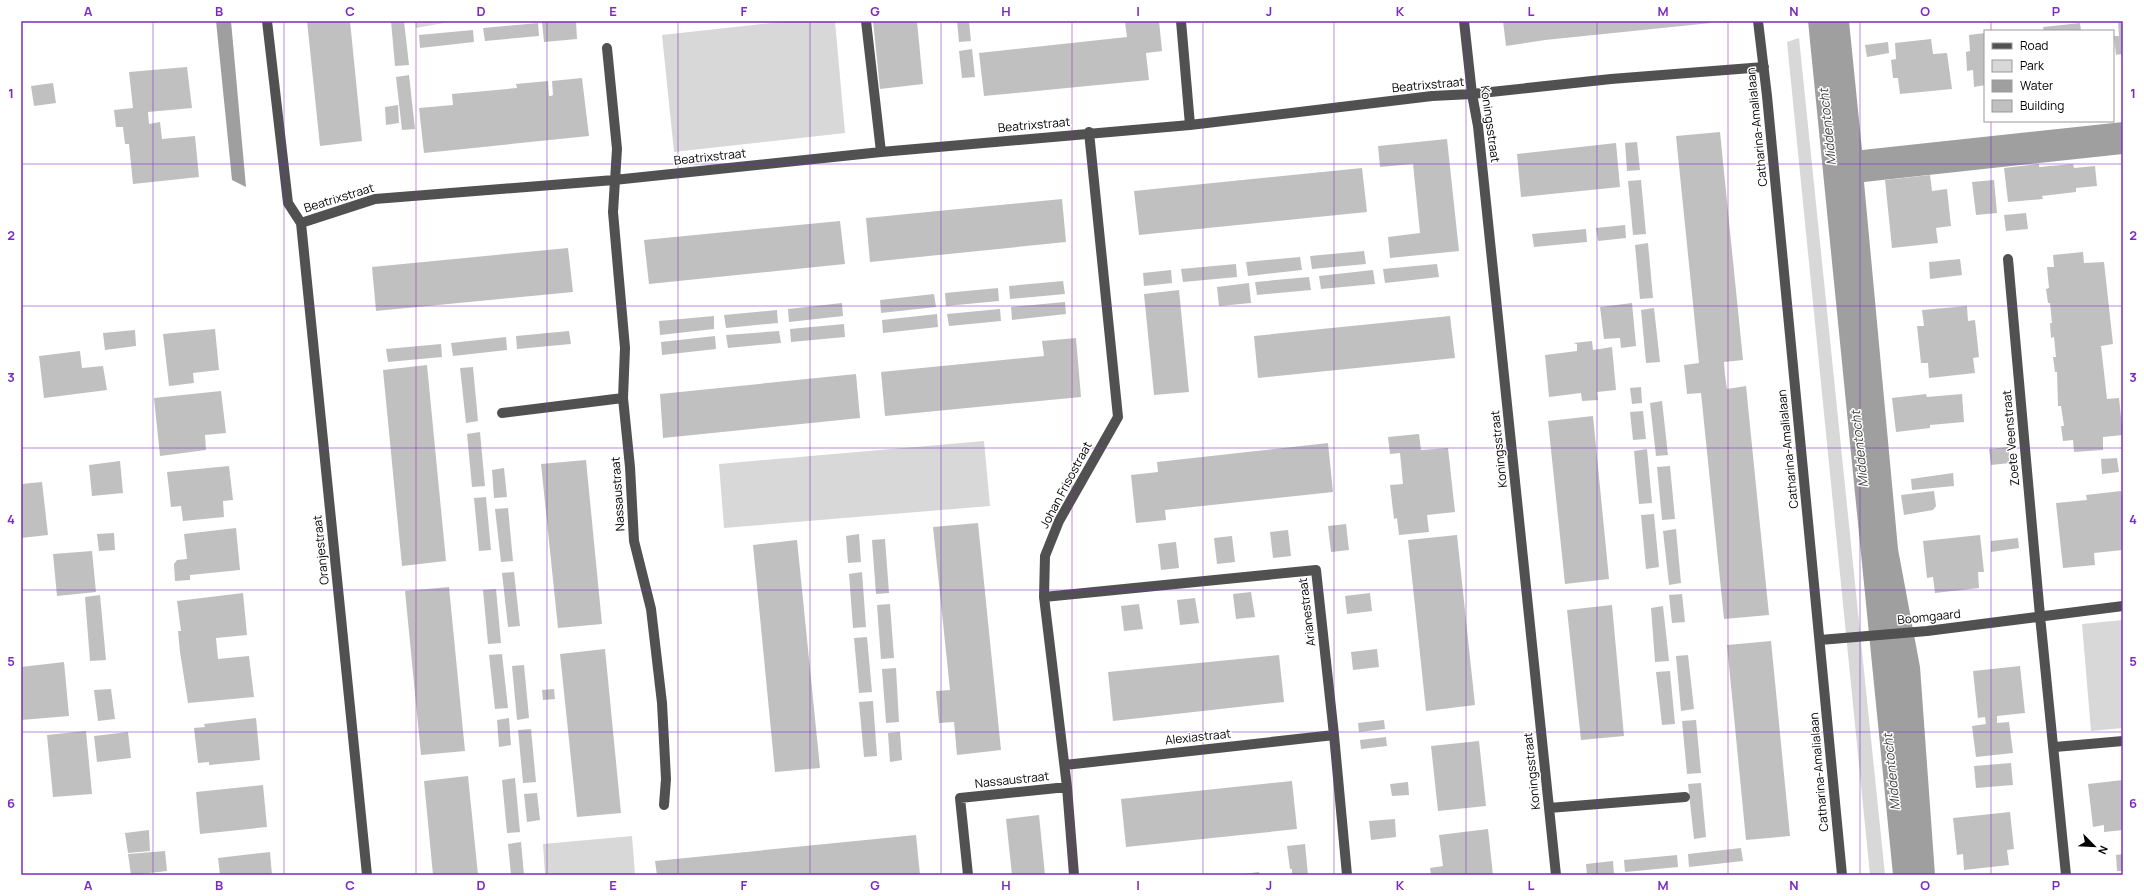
<svg xmlns="http://www.w3.org/2000/svg" width="2144" height="896" font-family="Manrope,sans-serif">
<style>
.green{fill:#d8d8d8}
.water{fill:#9f9f9f}
.building{fill:#c0c0c0}
.lines{fill:none;stroke-linecap:round;stroke-linejoin:round}
.minor{stroke:#515151;stroke-width:10}
.grid{fill:none;stroke:#7b2cbf;stroke-width:1;stroke-opacity:0.55}
.labels{text-anchor:middle;stroke-width:3;stroke-linejoin:round;paint-order:stroke}
.street-label{font-size:12px;fill:#000;stroke:#fff}
.water-label{font-size:13px;font-style:italic;fill:#404040;stroke:#fff}
.neatline{fill:none;stroke:#7b2cbf;stroke-width:1.5}
.grid-label{font-size:13px;text-anchor:middle;font-weight:bold;fill:#7b2cbf}
</style>
<rect width="100%" height="100%" fill="#fff"/>
<path class="green" d="M415,21H455L416,28Z
M788,21H835L845,133L674,152L662,35Z
M1799,38L1885,875H1870L1787,42Z
M984,441L990,506L724,528L719,464Z
M2123,620V728L2091,731L2082,624Z
M632,836L635,875H545L543,844Z"/>
<path class="water" d="M216,21H231L246,187L232,180Z
M1808,21H1849L1862,150L2123,122V154L1864,182L1898,549L1920,667L1935,875H1893Z"/>
<path class="building" d="M307,21H350L362,141L320,146Z
M391,21H404L409,65L395,66Z
M576,21L577,39L544,42L542,22Z
M873,21H917L923,84L880,89Z
M957,21H969L971,41L959,42Z
M1137,21H1159L1162,51L1146,53L1149,80L984,96L979,53L1127,37L1125,22Z
M1503,21H1710L1711,23L1545,40L1506,46Z
M2118,21H2123V62L2121,54L2116,55L2114,36H2119Z
M538,23L539,36L485,41L483,28Z
M2080,23L2081,31H2044L2043,27Z
M473,30L474,42L420,48L419,35Z
M1985,33V85L1974,87L1973,70L1967,71L1966,52L1970,51L1969,35Z
M1931,39L1933,54L1947,53L1952,89L1900,94L1898,78H1893L1891,60L1896,59L1895,43Z
M1888,42L1889,53L1867,57L1865,45Z
M972,49L975,77L962,78L959,51Z
M187,67L192,108L148,112L149,124L160,122L162,139L195,136L199,177L133,184L129,144H125L123,127H116L114,110L133,108L129,72Z
M409,75L415,129L402,130L396,77Z
M582,78L589,136L424,153L419,108L453,105L452,94L517,88L516,84L548,81L549,96H551L553,95L552,81Z
M53,83L56,103L34,106L31,86Z
M398,105L399,123L386,125L385,107Z
M1720,132L1743,360L1724,362L1725,375L1727,389L1746,386L1769,615L1724,619L1701,393L1687,394L1684,365L1699,363L1676,136Z
M1447,139L1459,251L1390,258L1388,237L1420,233L1413,164L1380,167L1378,146Z
M1637,142L1640,170L1627,171L1625,143Z
M1616,143L1620,187L1521,197L1517,154Z
M2039,164V167L2073,164L2074,168L2095,166L2097,186L2076,188V192L2042,196L2043,199L2008,202L2004,168Z
M1362,168L1367,212L1139,235L1134,191Z
M1930,175L1932,191L1947,189L1951,226L1936,228L1938,243L1892,248L1885,180Z
M1641,180L1646,234L1633,235L1628,181Z
M1994,180L1997,213L1976,215L1972,182Z
M1062,199L1066,242L870,262L866,218Z
M2026,213L2028,229L2006,231L2004,215Z
M840,221L845,264L649,284L644,240Z
M1625,225L1626,238L1598,241L1596,228Z
M1586,229L1587,242L1534,247L1532,234Z
M1648,243L1653,298L1640,299L1635,245Z
M568,248L573,292L376,311L372,267Z
M1364,251L1366,264L1312,269L1310,256Z
M2083,252L2084,263L2104,262L2113,344L2101,346L2107,399L2119,398L2123,435L2103,437V450L2074,452L2073,440L2063,441L2061,426H2064L2061,406H2058L2057,372H2055L2053,357H2056L2054,337L2051,338L2050,323H2052L2050,303H2048L2046,289L2049,288L2047,267H2054L2053,255Z
M1300,257L1302,270L1248,276L1246,262Z
M1960,259L1962,275L1930,279L1929,262Z
M1236,264L1237,277L1183,282L1181,269Z
M1437,264L1439,277L1385,283L1383,269Z
M1171,270L1172,283L1144,286L1143,273Z
M1373,270L1375,284L1321,289L1319,276Z
M1309,277L1311,290L1257,295L1255,282Z
M1063,281L1065,294L1010,299L1009,286Z
M1249,283L1251,303L1219,306L1217,287Z
M998,288L999,301L946,306L945,293Z
M1179,290L1189,392L1154,395L1144,294Z
M934,294L936,307L881,313L880,300Z
M1065,302L1066,314L1012,320L1011,307Z
M842,303L843,316L789,322L788,309Z
M1632,303L1636,346L1621,348L1620,338L1604,339L1600,307Z
M1967,306L1968,321L1975,320L1979,357L1973,358L1975,373L1929,378L1928,363H1921L1917,326H1924L1922,310Z
M1654,308L1660,362L1646,363L1641,310Z
M1000,309L1001,321L949,326L947,314Z
M777,310L778,323L726,328L724,315Z
M937,314L938,327L883,333L882,320Z
M714,316V329L660,335L659,321Z
M1450,316L1455,358L1258,378L1254,336Z
M844,324L845,337L791,342L790,329Z
M215,329L219,370L193,373L194,383L169,386L163,334Z
M135,330L136,346L105,350L103,333Z
M569,331L571,344L517,349L516,336Z
M779,331L781,343L728,348L726,335Z
M715,336L716,349L662,355L661,342Z
M506,337L507,350L453,356L451,343Z
M1076,338L1081,397L885,416L881,372L1044,356L1042,341Z
M1592,341L1593,350L1612,347L1616,390L1597,392L1598,400L1582,401L1581,393L1549,397L1545,355L1577,351V344L1573,343Z
M441,344L442,357L388,362L386,349Z
M80,351L82,368L103,366L107,390L44,398L39,356Z
M427,365L446,561L402,566L383,370Z
M473,367L478,421L466,423L460,368Z
M856,374L860,418L663,438L660,394Z
M1641,387L1642,403L1632,404L1630,388Z
M221,391L226,433L205,435L206,450L160,456L154,398Z
M1926,394L1927,397L1962,394L1964,422L1930,425V428L1896,432L1892,398Z
M1662,401L1668,455L1656,456L1650,403Z
M1643,411L1646,439L1633,440L1630,412Z
M1593,416L1609,579L1565,584L1548,421Z
M480,432L485,486L472,487L467,434Z
M1419,434L1421,450L1448,448L1455,512L1427,515L1429,532L1399,535L1397,518L1394,519L1390,485L1403,484L1400,453L1390,454L1388,437Z
M1328,443L1333,492L1165,510L1166,520L1136,523L1131,475L1158,472L1157,462Z
M2008,447L2010,463L1991,465L1989,449Z
M1647,449L1652,503L1639,504L1634,451Z
M2117,458L2119,472L2102,474L2101,459Z
M586,460L602,624L558,628L541,464Z
M120,461L123,493L92,496L89,465Z
M229,466L233,500L223,501L224,517L183,521L181,506L171,507L167,472Z
M1670,466L1675,519L1662,520L1657,467Z
M504,468L507,497L494,498L492,470Z
M1953,473L1954,486L1912,490L1911,479Z
M42,482L48,535L21,538V484Z
M1934,491L1936,506L1933,510L1904,515L1901,495Z
M2121,491L2123,499V550L2094,553L2095,565L2063,568L2056,503L2087,500L2086,495Z
M486,497L491,550L479,551L474,498Z
M508,508L513,561L501,562L495,509Z
M1654,514L1659,567L1646,569L1641,515Z
M978,523L1001,750L957,755L954,722L939,723L936,691L950,690L933,527Z
M1346,524L1349,550L1331,552L1328,526Z
M236,528L240,570L190,575V580L175,581L174,564L177,560L187,559L184,534Z
M1676,529L1681,583L1669,585L1663,531Z
M1288,530L1291,556L1273,558L1270,532Z
M114,533L115,550L99,551L97,534Z
M859,534L861,562L848,563L846,536Z
M1457,535L1475,705L1426,711L1408,540Z
M1980,535L1984,572H1978L1979,588L1935,593L1933,577L1927,578L1923,541Z
M1232,536L1235,562L1217,564L1214,538Z
M2018,538L2019,548L1991,552V541Z
M885,539L889,593L876,594L872,540Z
M797,540L820,768L775,772L753,545Z
M1176,542L1179,568L1161,570L1158,544Z
M92,551L96,592L57,596L53,554Z
M514,572L520,626L508,627L502,573Z
M862,572L866,627L853,628L849,574Z
M449,587L465,751L421,755L405,591Z
M496,589L501,643L488,644L483,590Z
M1251,592L1255,617L1236,619L1233,594Z
M243,593L247,635L216,638L217,649L218,659L249,656L254,697L188,703L180,652L178,631H181L177,601Z
M1370,593L1372,611L1347,614L1345,596Z
M1682,594L1685,622L1672,623L1669,595Z
M100,595L106,660L90,661L85,597Z
M1195,598L1199,623L1180,625L1177,600Z
M890,604L894,658L881,659L877,605Z
M1139,604L1143,629L1124,631L1121,606Z
M1612,605L1624,736L1581,740L1567,610Z
M1663,606L1669,661L1655,662L1651,608Z
M867,637L872,692L859,693L854,638Z
M1771,641L1790,836L1746,840L1727,645Z
M605,649L621,813L577,817L560,654Z
M1377,649L1379,667L1353,670L1351,652Z
M502,654L508,708L495,709L489,655Z
M1279,655L1284,702L1113,721L1108,672Z
M1688,655L1694,709L1681,711L1676,656Z
M64,662L69,716L21,720V667Z
M524,665L529,718L517,720L512,666Z
M2020,666L2025,713L1997,716V723L2009,722L2013,753L1976,757L1972,726L1986,724L1985,717L1978,718L1973,671Z
M896,668L899,722L886,723L882,669Z
M1670,671L1675,724L1662,725L1656,672Z
M111,689L115,719L98,721L94,690Z
M554,689L555,699L543,700L542,690Z
M873,701L877,756L864,757L859,702Z
M256,718L260,760L209,765V762L198,763L194,728L205,727L204,724Z
M509,718L511,745L499,747L497,720Z
M1384,720L1385,729L1359,732L1358,723Z
M1696,720L1701,773L1687,774L1682,721Z
M531,729L536,782L523,783L518,730Z
M86,731L92,794L53,797L47,735Z
M128,732L131,758L97,762L94,736Z
M900,732L902,760L890,762L888,733Z
M1386,737L1387,746L1361,749L1360,740Z
M1479,741L1486,806L1438,811L1431,746Z
M2011,763L2013,785L1976,788L1974,766Z
M468,776L478,875H433L424,781Z
M515,778L520,832L507,833L502,780Z
M2123,780V830L2104,832V825L2093,827L2088,784Z
M1292,781L1297,829L1126,847L1121,799Z
M1408,782L1409,795L1392,796L1390,784Z
M1701,783L1706,837L1694,839L1688,784Z
M263,785L267,827L200,834L196,792Z
M537,793L540,820L527,822L524,794Z
M2010,812L2014,849L2007,850L2009,865L1964,870L1963,854L1957,855L1953,818Z
M1039,815L1045,875H1012L1006,819Z
M1395,819L1396,837L1371,840L1369,821Z
M1488,829L1493,875H1431L1430,868L1443,866L1439,835Z
M149,830L150,851L128,853L125,833Z
M916,835L920,875H657L655,861Z
M521,842L524,875H511L508,844Z
M1305,844L1308,875H1292V869H1290L1287,846Z
M1741,848L1743,861L1689,867L1688,854Z
M165,851L167,871L131,875L128,854Z
M270,852L272,875H220L218,858Z
M2123,854V871H2117L2116,855Z
M1677,855L1678,867L1625,872L1624,860Z
M1613,861L1614,874L1587,875L1586,864Z
M1259,872L1260,875H1243V874Z"/>
<g class="lines">
<path class="minor" d="M267,21L288,203L301,223L375,199L614,180L881,152L1190,125L1432,96L1472,94L1611,79L1764,67
M866,21L881,152
M1181,21L1190,125
M1464,21L1472,94L1478,126L1556,875
M1758,21L1767,96L1842,875
M607,48L617,149L613,212L625,348L623,398L630,467L634,541L651,609L662,703L666,779L664,805
M301,223L367,875
M2008,259L2040,616L2066,875
M502,413L623,398
M1044,597L1316,570L1334,735L1347,875
M1820,640L1927,631L2123,606
M2055,747L2123,741
M1065,765L1334,735
M1549,808L1685,797
M968,875L960,798L1067,787
M1074,875L1067,787L1044,597L1045,556L1059,521L1118,417L1089,132"/>
</g>
<path class="grid" d="M153,21V875M284,21V875M416,21V875M547,21V875M678,21V875M810,21V875M941,21V875M1072,21V875M1203,21V875M1334,21V875M1466,21V875M1597,21V875M1728,21V875M1860,21V875M1991,21V31M1991,121V875M21,164H2123M21,306H2123M21,448H2123M21,590H2123M21,732H2123"/>
<g class="labels">
<g class="street-label">
<text transform="translate(1428 85) rotate(-5)" y="4">Beatrixstraat</text>
<text transform="translate(1490 124) rotate(82)" y="4">Koningsstraat</text>
<text transform="translate(1034 125) rotate(-5)" y="4">Beatrixstraat</text>
<text transform="translate(1757 127) rotate(-96)" y="4">Catharina-Amalialaan</text>
<text transform="translate(710 157) rotate(-6)" y="4">Beatrixstraat</text>
<text transform="translate(339 198) rotate(-17)" y="4">Beatrixstraat</text>
<text transform="translate(2011 438) rotate(-95)" y="4">Zoete Veenstraat</text>
<text transform="translate(1499 449) rotate(-96)" y="4">Koningsstraat</text>
<text transform="translate(1788 449) rotate(-96)" y="4">Catharina-Amalialaan</text>
<text transform="translate(1066 485) rotate(-62)" y="4">Johan Frisostraat</text>
<text transform="translate(618 494) rotate(-94)" y="4">Nassaustraat</text>
<text transform="translate(321 550) rotate(-96)" y="4">Oranjestraat</text>
<text transform="translate(1307 612) rotate(-97)" y="4">Arianestraat</text>
<text transform="translate(1929 617) rotate(-6)" y="4">Boomgaard</text>
<text transform="translate(1198 737) rotate(-6)" y="4">Alexiastraat</text>
<text transform="translate(1532 771) rotate(-96)" y="4">Koningsstraat</text>
<text transform="translate(1819 772) rotate(-95)" y="4">Catharina-Amalialaan</text>
<text transform="translate(1012 780) rotate(-6)" y="4">Nassaustraat</text>
</g>
<g class="water-label">
<text transform="translate(1827 127) rotate(-96)" y="5">Middentocht</text>
<text transform="translate(1859 449) rotate(-96)" y="5">Middentocht</text>
<text transform="translate(1891 772) rotate(-96)" y="5">Middentocht</text>
</g>
</g>
<rect width="2144" height="896" fill="none" stroke="#ffffff" stroke-width="44"/>
<rect x="1984" y="30" width="130" height="92" fill="#ffffff" stroke="#999999"/>
<rect x="1992" y="43" width="20" height="6" fill="#515151" stroke="#999999"/>
<text x="2020" y="50" font-size="12" fill="#000000">Road</text>
<rect x="1992" y="60" width="20" height="12" fill="#d8d8d8" stroke="#999999"/>
<text x="2020" y="70" font-size="12" fill="#000000">Park</text>
<rect x="1992" y="80" width="20" height="12" fill="#9f9f9f" stroke="#999999"/>
<text x="2020" y="90" font-size="12" fill="#000000">Water</text>
<rect x="1992" y="100" width="20" height="12" fill="#c0c0c0" stroke="#999999"/>
<text x="2020" y="110" font-size="12" fill="#000000">Building</text>
<g transform="translate(2094 846) rotate(114)" stroke="#ffffff" stroke-width="3" paint-order="stroke">
<path d="M0-3L7 15L0 10L-7 15Z" fill="#000000"/>
<text y="-6" font-size="11" font-weight="bold" text-anchor="middle" fill="#000000">N</text>
</g>
<rect x="22" y="22" width="2100" height="852" class="neatline"/>
<g class="grid-label">
<text x="88" y="16">A</text>
<text x="219" y="16">B</text>
<text x="350" y="16">C</text>
<text x="481" y="16">D</text>
<text x="613" y="16">E</text>
<text x="744" y="16">F</text>
<text x="875" y="16">G</text>
<text x="1006" y="16">H</text>
<text x="1138" y="16">I</text>
<text x="1269" y="16">J</text>
<text x="1400" y="16">K</text>
<text x="1531" y="16">L</text>
<text x="1663" y="16">M</text>
<text x="1794" y="16">N</text>
<text x="1925" y="16">O</text>
<text x="2056" y="16">P</text>
<text x="11" y="98">1</text>
<text x="2133" y="98">1</text>
<text x="11" y="240">2</text>
<text x="2133" y="240">2</text>
<text x="11" y="382">3</text>
<text x="2133" y="382">3</text>
<text x="11" y="524">4</text>
<text x="2133" y="524">4</text>
<text x="11" y="666">5</text>
<text x="2133" y="666">5</text>
<text x="11" y="808">6</text>
<text x="2133" y="808">6</text>
<text x="88" y="890">A</text>
<text x="219" y="890">B</text>
<text x="350" y="890">C</text>
<text x="481" y="890">D</text>
<text x="613" y="890">E</text>
<text x="744" y="890">F</text>
<text x="875" y="890">G</text>
<text x="1006" y="890">H</text>
<text x="1138" y="890">I</text>
<text x="1269" y="890">J</text>
<text x="1400" y="890">K</text>
<text x="1531" y="890">L</text>
<text x="1663" y="890">M</text>
<text x="1794" y="890">N</text>
<text x="1925" y="890">O</text>
<text x="2056" y="890">P</text>
</g>
</svg>
